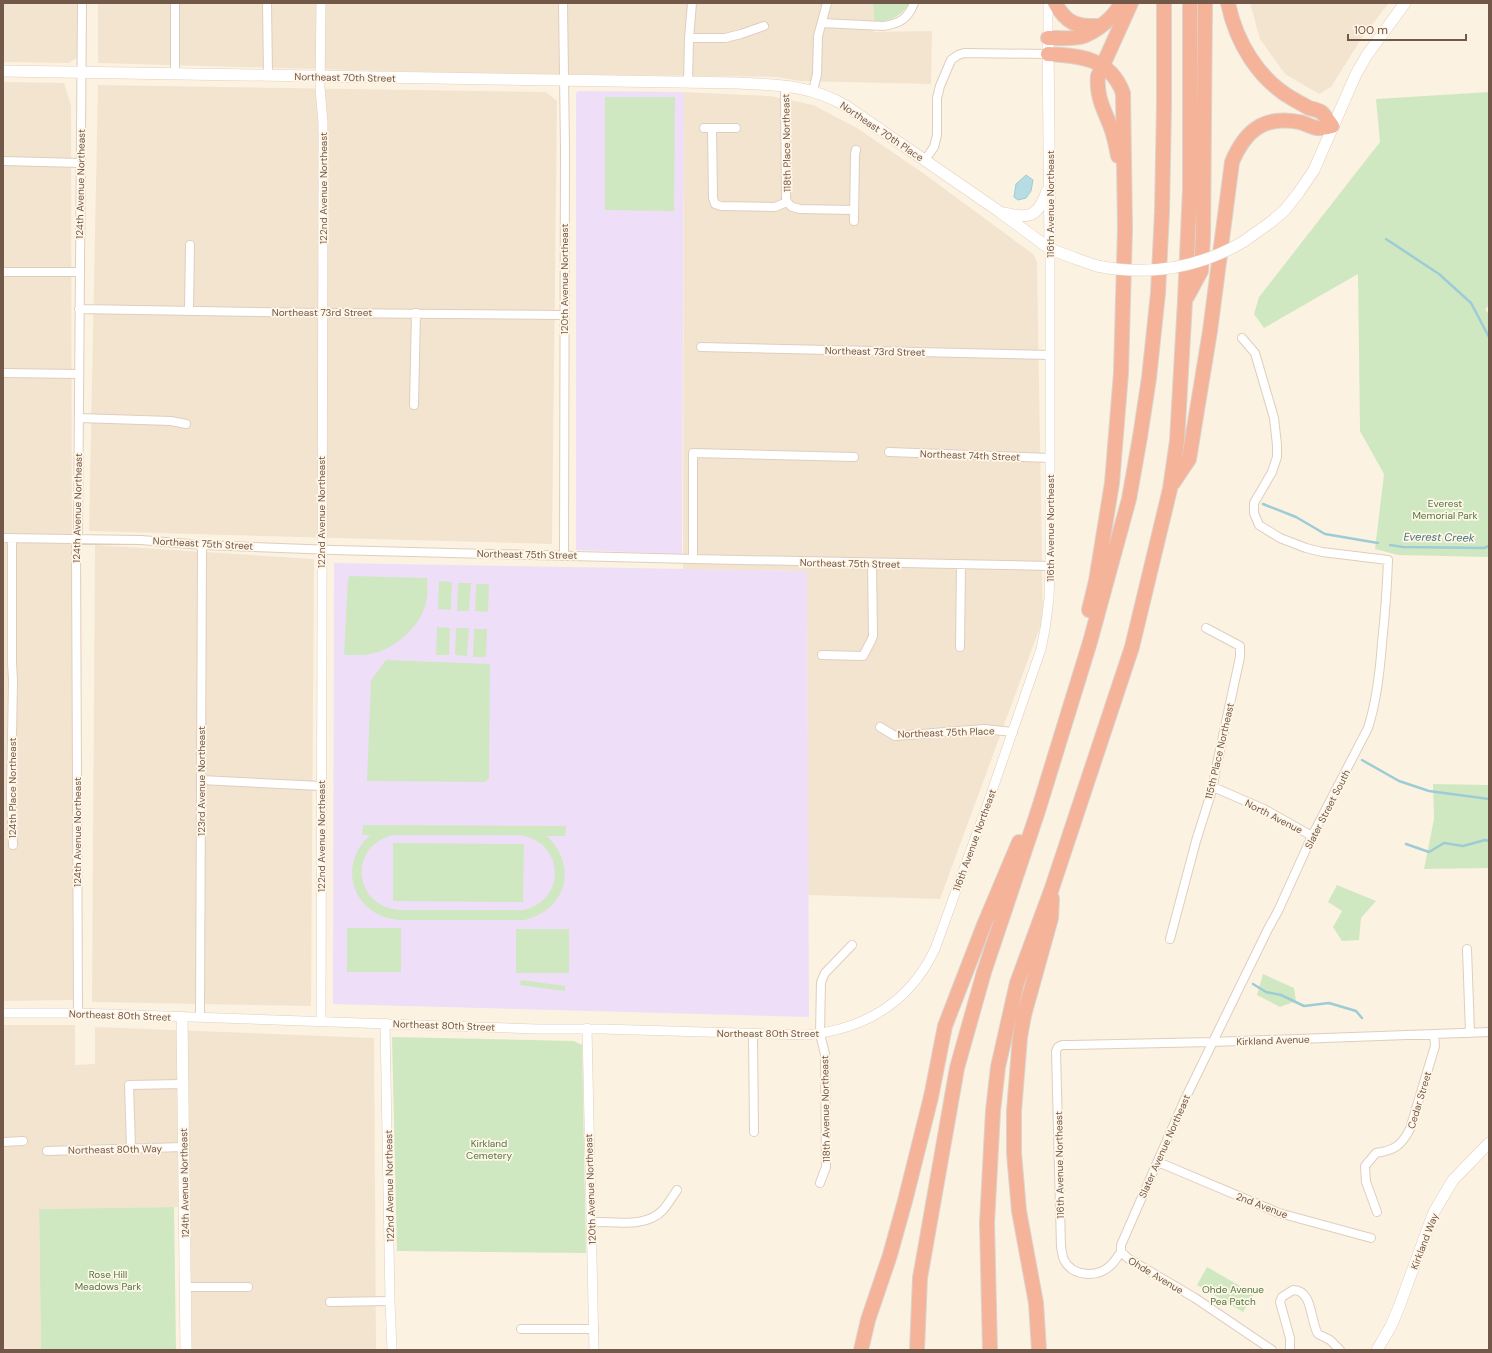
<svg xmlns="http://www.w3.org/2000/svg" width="1492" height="1353" font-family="'DM Sans',sans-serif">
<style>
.residential{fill:#f3e4d0}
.education{fill:#efdef8}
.green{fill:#d0e8c1;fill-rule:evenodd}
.water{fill:#b7dde4;stroke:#9dccd6}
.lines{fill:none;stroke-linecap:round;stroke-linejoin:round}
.stream{stroke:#9dccd6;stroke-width:2.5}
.minor-casing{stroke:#dfcebe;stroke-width:10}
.tertiary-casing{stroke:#dfcebe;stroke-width:10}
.secondary-casing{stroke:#e4cfbc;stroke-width:12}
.motorway-casing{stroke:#dad4d0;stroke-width:16}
.minor{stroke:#fff;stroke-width:8}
.tertiary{stroke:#fff;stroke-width:9}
.secondary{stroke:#fff;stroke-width:11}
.motorway{stroke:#f5b399;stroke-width:14}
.secondary-bridge-casing{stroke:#e4cfbc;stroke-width:12;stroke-linecap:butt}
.secondary-bridge{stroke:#fff;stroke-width:11}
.labels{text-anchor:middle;stroke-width:3.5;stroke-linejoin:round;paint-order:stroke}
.street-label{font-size:10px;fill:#725849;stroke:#fff6e7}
.park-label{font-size:10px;fill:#507842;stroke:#fff6e7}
.water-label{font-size:11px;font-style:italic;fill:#40737f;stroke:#fff6e7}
</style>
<rect width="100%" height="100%" fill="#fcf2e1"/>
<path class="residential" d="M3,3H78V57L69,63L3,62Z
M98,3H873L874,32L932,31L931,84L800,81L776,77L459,73L98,63Z
M1250,3H1389L1363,36L1331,87L1319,94L1285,74L1260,39Z
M3,82L64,83L71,105L73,1000L3,1001Z
M98,85L546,92L557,101L552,544L89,531Z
M684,92L770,96L813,105L857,128L923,173L1033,254L1037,262L1043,619L940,899L808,895L807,571L683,569Z
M95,545L314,559L311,1006L92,1002Z
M3,1025H75V1065L95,1064V1027L374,1038L376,1350H192L190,1207L39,1209L41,1350H3Z"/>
<path class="education" d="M578,91L684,92L682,554L576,550V93Z
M334,563L807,571L809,1017L333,1004Z"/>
<path class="green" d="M873,3H909C903,16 888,23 874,21Z
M1489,92V305L1485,310L1489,313V557L1398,555L1375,549L1384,474L1360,431L1358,274L1264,328L1254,314L1259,297L1380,142L1376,99Z
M605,97H675L674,211L605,210Z
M350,576L427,578C428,588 428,599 424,609C417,628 397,646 378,652C368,656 355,655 344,655L348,579Z
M439,581L452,582L451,610L438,609Z
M458,583H471L469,611H457Z
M476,584H489L488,612L475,611Z
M437,627L450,628L449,655H436Z
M456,628H469L467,656L455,655Z
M474,629H487L486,657H473Z
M386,660L490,664L489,778L485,782L367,781L371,680Z
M1433,784L1489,785V868L1424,869L1434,819Z
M363,825L566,826L565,836H547C578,866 567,909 525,920H399C353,916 336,866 370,835H362ZM393,835H518C564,840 568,899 524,910H399C353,906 348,846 393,835Z
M393,843L524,844L523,902L393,901Z
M1337,885L1376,901L1361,918L1359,940L1342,941L1333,927L1342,911L1328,902Z
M347,928H401V972H347Z
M516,929H569V973H516Z
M1263,974L1294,988L1296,1001L1280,1007L1257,995Z
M521,980L565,986V991L520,985Z
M392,1037L574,1041L582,1045L586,1253L397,1251Z
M174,1207L176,1350H41L39,1209Z
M1207,1267L1254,1294L1243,1312L1197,1285Z"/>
<path class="water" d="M1026,175L1033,180L1031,191L1026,198L1018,200L1014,197L1016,184Z"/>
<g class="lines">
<path class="stream" d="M1386,239L1439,274L1471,303L1489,337
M1263,504L1296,517L1325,534L1378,543
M1390,545L1403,547L1484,548L1489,546
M1362,760L1399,781L1429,791L1489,799
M1406,844L1429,852L1444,843L1463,846L1485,840L1489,841
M1253,984L1266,992L1281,995L1304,1006L1329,1003L1356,1011L1362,1018"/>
<defs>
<path id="minor" d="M267,3L268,75
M563,3L565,148L564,555
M175,4V74
M822,23L883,26C899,24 908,19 914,3
M689,38H725L741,34L764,26
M688,83L689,38L692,3
M785,85L786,198L787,202
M813,91L817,74L818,36L827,3
M704,128H736
M712,128L713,198L715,204L721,206L775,207L787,202
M925,160L934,147L937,135V98L940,86L951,60L958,55L964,53L1048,54
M3,161L80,163
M787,202L792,207L800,209L854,210
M854,221L855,154L856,150
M3,272H79
M79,309L322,313L564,315
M189,310L190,245
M701,347L1050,355
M3,373L79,374
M414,405L416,313
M79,418L171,421L186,424
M889,452L1050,458
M3,538L141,540L202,545L333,550L693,559L1050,566
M12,538V663L13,681L11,797L13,845
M693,559V453L854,457
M960,647L961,565
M822,655L863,656L871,641L873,636L872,563
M880,727L895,736L984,729L1013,732
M201,780L321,786
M1213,787L1264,809L1312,836
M1170,939L1196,841L1213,787L1215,773L1240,657V646L1206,628
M1467,949L1470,1033
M78,1013L76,549L78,532L82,3
M200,1017L202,545
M753,1034L754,1132
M3,1142L23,1141
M131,1148L129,1085L182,1084
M47,1151L183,1147
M1158,1162L1279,1213L1371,1238
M820,1183L826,1167L825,1054L820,1034L821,982L825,973L852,945
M1377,1212L1366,1182L1365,1166L1376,1153C1395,1150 1401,1146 1410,1129L1435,1046L1434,1035
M591,1222C614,1221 645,1229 663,1210C668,1204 673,1196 677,1190
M1121,1252V1245L1185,1099L1268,929L1278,911L1312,836L1368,728C1377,700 1380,671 1382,643C1385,615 1387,588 1388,560L1322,552L1306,548L1280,538L1259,525L1254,513V503L1272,472L1277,457V445L1274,418L1255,353L1242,338
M1121,1252C1118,1256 1115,1261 1111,1265C1098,1278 1073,1277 1064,1260C1062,1256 1062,1251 1061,1247L1056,1051L1058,1047L1062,1045H1071L1212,1042L1489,1032
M1121,1252L1129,1259L1195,1298L1272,1350
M185,1287H248
M330,1302L390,1301
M521,1329H594
M1290,1350V1338L1280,1302L1282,1297L1293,1290C1313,1290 1310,1321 1318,1334L1330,1340L1340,1350"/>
<path id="tertiary" d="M1048,3V38
M3,1013H78L446,1026L537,1029H602L807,1035C865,1029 910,1002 935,949L990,797L1041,649L1045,629L1049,599L1050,566V249
M321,1021L323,189V123L320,88L321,3
M385,1023L390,1301L392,1350
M587,1028L594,1350"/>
<path id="secondary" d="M1048,38L1050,249
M3,71L739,83C779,85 811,85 846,106L1000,212L1050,249L1074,258L1097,266
M1005,213C1030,220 1039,215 1047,191
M1243,242L1271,222L1285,210L1299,192L1314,170L1356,74L1367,55L1405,3
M182,1017L186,1350
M1377,1350L1391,1326L1399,1307L1434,1212L1453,1180L1489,1143"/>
<path id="motorway" d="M1055,3C1066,23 1076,27 1099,26
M1048,38C1058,38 1070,39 1080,37C1095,33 1115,17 1121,3
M1048,54C1081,56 1110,58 1123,93L1125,228L1121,373L1112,483L1096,581L1089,610
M1118,156C1116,145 1114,135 1110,125C1103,108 1096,95 1098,76L1131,3
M1187,297L1201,271L1203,237L1205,3
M1173,483L1189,459L1210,331L1232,162C1245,131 1264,115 1299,122C1305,123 1311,127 1317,128C1321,129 1328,127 1332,126C1329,122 1325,115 1321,112C1318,110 1313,109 1309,108C1304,105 1298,102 1293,99C1258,79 1236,42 1228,3
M861,1350L868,1320L890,1255L905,1201L931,1097L945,1026L984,925L1019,842
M917,1350L920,1278L957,1068L984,972L1038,811L1090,642L1129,499L1140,437L1149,378L1158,293L1162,212L1164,105V3
M990,1350L987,1223L993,1111L998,1067L1017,983L1052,888L1132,647L1170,489L1177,441L1185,301L1190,189V3
M1039,1350L1036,1303L1019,1211L1014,1153V1111L1020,1037L1024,1015L1051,918L1052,898"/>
</defs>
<use href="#minor" class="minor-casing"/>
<use href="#tertiary" class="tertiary-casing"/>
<use href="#secondary" class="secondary-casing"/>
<use href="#motorway" class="motorway-casing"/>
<use href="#minor" class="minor"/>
<use href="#tertiary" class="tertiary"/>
<use href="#secondary" class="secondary"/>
<use href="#motorway" class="motorway"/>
<defs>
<path id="secondary-bridge" d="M1097,266C1148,276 1198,268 1243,242"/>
</defs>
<use href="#secondary-bridge" class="secondary-bridge-casing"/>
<use href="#secondary-bridge" class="secondary-bridge"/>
</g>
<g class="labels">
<g class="street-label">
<text transform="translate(345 77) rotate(1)" y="4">Northeast 70th Street</text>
<text transform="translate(882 131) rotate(34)" y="4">Northeast 70th Place</text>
<text transform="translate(786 143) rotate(-91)" y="4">118th Place Northeast</text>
<text transform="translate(80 184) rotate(-89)" y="4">124th Avenue Northeast</text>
<text transform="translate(323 188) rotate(-90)" y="4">122nd Avenue Northeast</text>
<text transform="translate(1050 204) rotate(-90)" y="4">116th Avenue Northeast</text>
<text transform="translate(564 279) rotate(-90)" y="4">120th Avenue Northeast</text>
<text x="322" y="316">Northeast 73rd Street</text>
<text transform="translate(875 351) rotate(1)" y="4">Northeast 73rd Street</text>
<text transform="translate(970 455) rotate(2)" y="4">Northeast 74th Street</text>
<text transform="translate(77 508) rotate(-89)" y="4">124th Avenue Northeast</text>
<text transform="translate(321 512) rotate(-90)" y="4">122nd Avenue Northeast</text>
<text transform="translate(1050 528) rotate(-90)" y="4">116th Avenue Northeast</text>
<text transform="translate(203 543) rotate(3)" y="4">Northeast 75th Street</text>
<text transform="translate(527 554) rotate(1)" y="4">Northeast 75th Street</text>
<text transform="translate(850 563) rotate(1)" y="4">Northeast 75th Street</text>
<text transform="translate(946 732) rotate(-2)" y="4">Northeast 75th Place</text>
<text transform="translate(1219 751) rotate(-77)" y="4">115th Place Northeast</text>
<text transform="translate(201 781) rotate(-90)" y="4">123rd Avenue Northeast</text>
<text transform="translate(12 788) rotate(-90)" y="4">124th Place Northeast</text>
<text transform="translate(1327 809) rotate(-63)" y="4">Slater Street South</text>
<text transform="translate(1274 816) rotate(27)" y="4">North Avenue</text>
<text transform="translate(77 832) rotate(-90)" y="4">124th Avenue Northeast</text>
<text transform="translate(321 836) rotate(-90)" y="4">122nd Avenue Northeast</text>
<text transform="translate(974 840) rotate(-70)" y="4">116th Avenue Northeast</text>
<text transform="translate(120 1015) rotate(2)" y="4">Northeast 80th Street</text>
<text transform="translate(444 1025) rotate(2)" y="4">Northeast 80th Street</text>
<text x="768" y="1037">Northeast 80th Street</text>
<text transform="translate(1273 1040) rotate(-2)" y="4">Kirkland Avenue</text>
<text transform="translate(1419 1100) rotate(-73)" y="4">Cedar Street</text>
<text transform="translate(825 1109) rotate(-91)" y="4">118th Avenue Northeast</text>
<text transform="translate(1164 1146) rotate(-66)" y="4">Slater Avenue Northeast</text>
<text transform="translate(115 1149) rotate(-1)" y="4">Northeast 80th Way</text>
<text transform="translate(1059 1165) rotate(-91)" y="4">116th Avenue Northeast</text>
<text transform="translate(184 1183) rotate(-91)" y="4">124th Avenue Northeast</text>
<text transform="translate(389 1186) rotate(-91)" y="4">122nd Avenue Northeast</text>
<text transform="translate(590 1189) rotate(-92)" y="4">120th Avenue Northeast</text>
<text transform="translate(1262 1205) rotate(21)" y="4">2nd Avenue</text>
<text transform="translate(1424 1241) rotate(-69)" y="4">Kirkland Way</text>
<text transform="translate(1156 1275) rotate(31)" y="4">Ohde Avenue</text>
</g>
<g class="park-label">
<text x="1445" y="507">Everest<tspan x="1445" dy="12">Memorial Park</tspan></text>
<text x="489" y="1147">Kirkland<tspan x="489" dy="12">Cemetery</tspan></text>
<text x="108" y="1278">Rose Hill<tspan x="108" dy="12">Meadows Park</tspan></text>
<text x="1233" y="1293">Ohde Avenue<tspan x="1233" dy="12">Pea Patch</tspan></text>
</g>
<g class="water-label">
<text transform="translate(1439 537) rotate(1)" y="4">Everest Creek</text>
</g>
</g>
<rect width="1492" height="1353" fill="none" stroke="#725849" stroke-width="8"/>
<path d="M1348 34v6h118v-6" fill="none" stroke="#725849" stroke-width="2"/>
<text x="1354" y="34" font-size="12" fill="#725849" stroke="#fff6e7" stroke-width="3" paint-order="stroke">100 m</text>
</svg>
